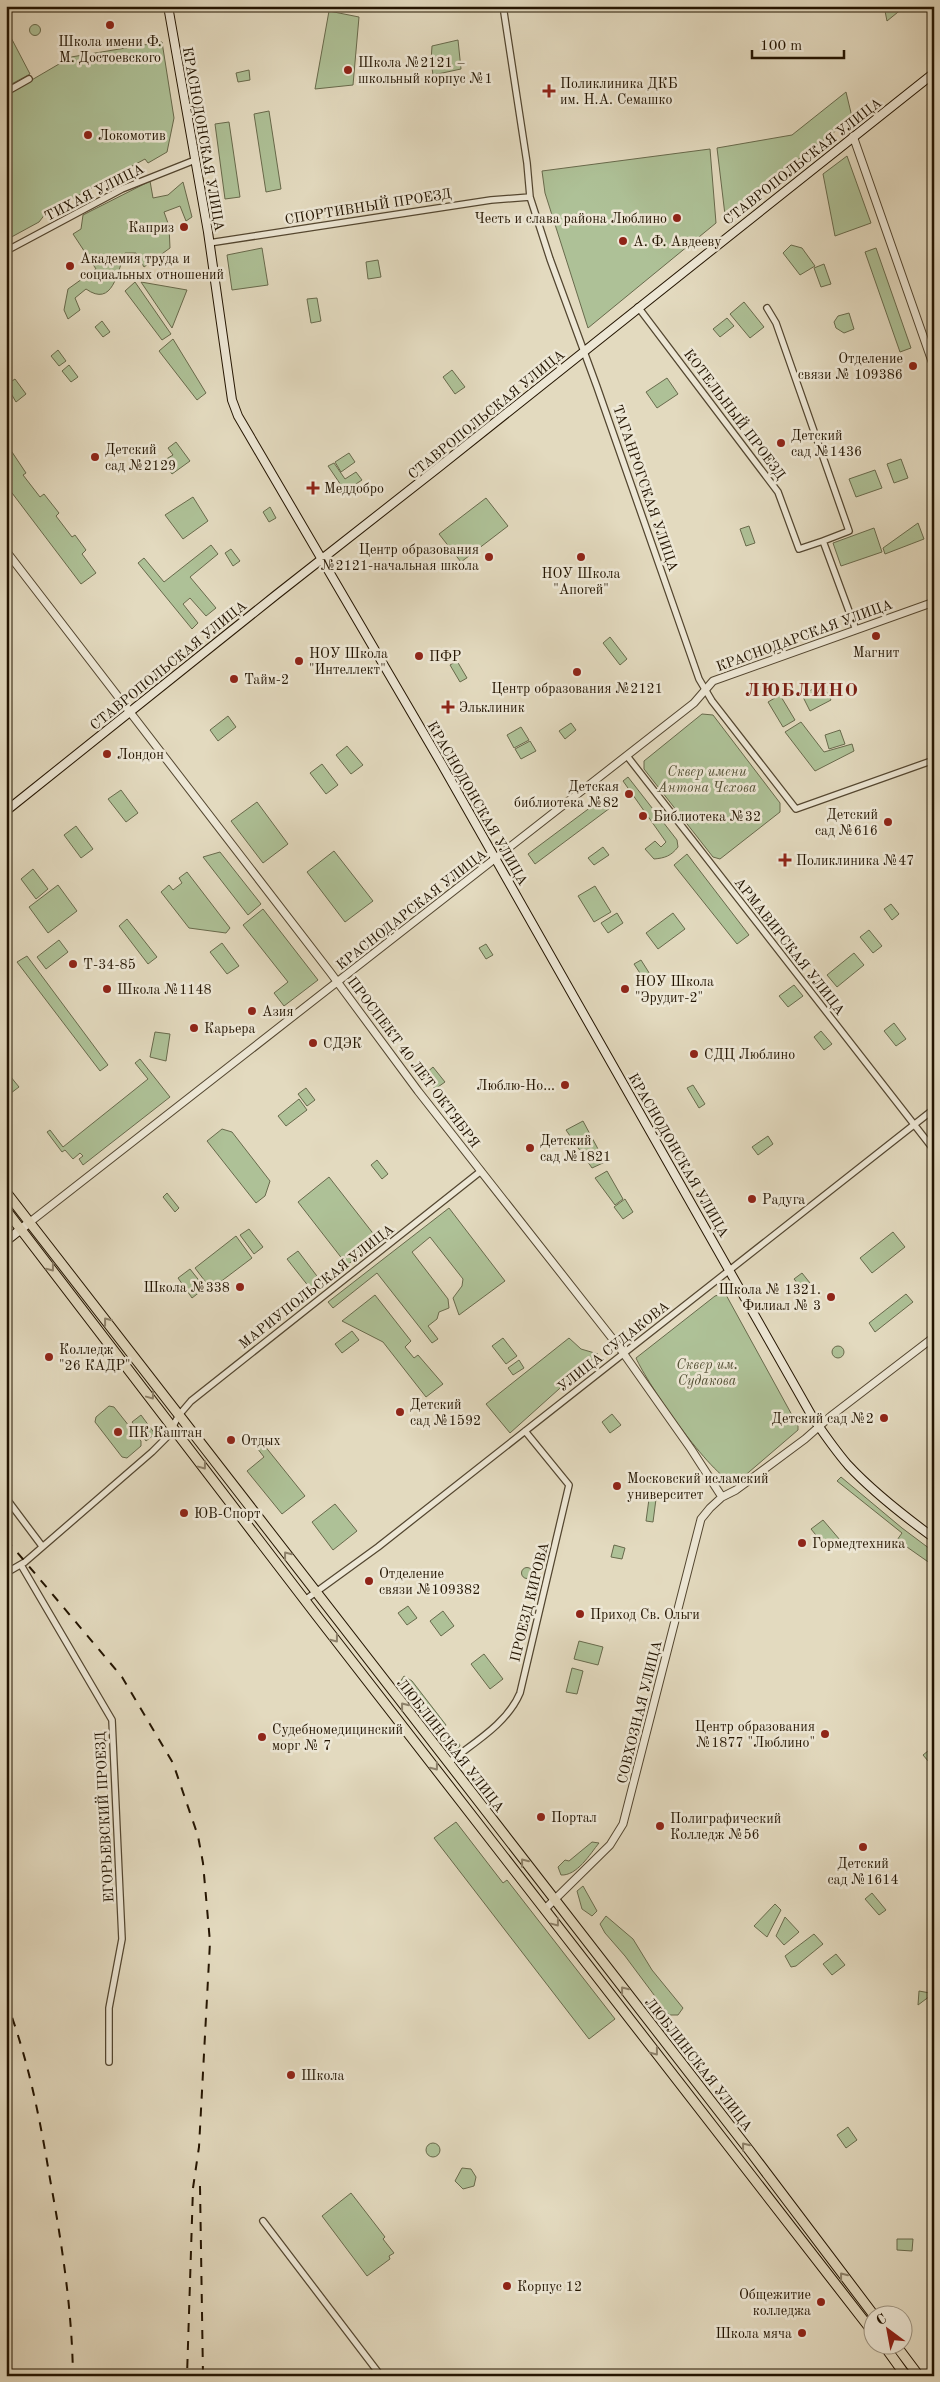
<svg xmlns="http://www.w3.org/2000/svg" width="940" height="2382" font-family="'Old Standard TT',serif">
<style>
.green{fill:#aec197;stroke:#686a4c}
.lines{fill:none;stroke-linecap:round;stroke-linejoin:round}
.minor-casing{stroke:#534630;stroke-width:8}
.tertiary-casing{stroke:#534630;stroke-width:9}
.secondary-casing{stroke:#231401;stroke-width:10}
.primary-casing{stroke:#231401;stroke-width:11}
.minor{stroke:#ede7d5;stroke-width:5.5}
.tertiary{stroke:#ede7d5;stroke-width:7}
.secondary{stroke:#ede7d5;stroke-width:8}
.primary{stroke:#e3dabf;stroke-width:9}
.rail{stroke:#231401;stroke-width:2;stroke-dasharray:9 9;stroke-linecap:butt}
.oneway{stroke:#8d816a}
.poi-dot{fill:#8f2418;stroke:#ede7d5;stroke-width:2}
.labels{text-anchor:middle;stroke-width:5;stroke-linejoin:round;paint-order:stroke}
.poi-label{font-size:14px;fill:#231401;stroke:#ede7d5;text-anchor:start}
.street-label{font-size:14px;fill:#231401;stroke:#ede7d5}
.park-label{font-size:14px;font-style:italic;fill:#545136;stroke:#ede7d5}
.district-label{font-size:19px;font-weight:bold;letter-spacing:1px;fill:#7a1f14;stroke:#ede7d5}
</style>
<rect width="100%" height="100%" fill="#e3dabf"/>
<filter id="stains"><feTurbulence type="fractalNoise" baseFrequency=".004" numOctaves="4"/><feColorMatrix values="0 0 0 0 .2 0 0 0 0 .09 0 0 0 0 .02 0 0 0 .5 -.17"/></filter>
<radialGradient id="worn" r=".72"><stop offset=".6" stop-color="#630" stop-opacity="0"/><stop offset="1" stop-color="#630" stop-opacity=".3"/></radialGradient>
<path class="green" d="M884,6H903V8L887,21Z
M329,11L359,17L353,85L315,89Z
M29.5 30a5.5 5.5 0 1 1 11 0a5.5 5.5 0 1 1-11 0Z
M6,28L30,74L6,87Z
M458,40L461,69L433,75L431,61L432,46Z
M162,42L174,118L167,152L148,163L145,159L46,213L39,222L6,240V95L71,57Z
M249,70L250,80L238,82L236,73Z
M846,92L852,117L850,120L725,215L717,148L792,135Z
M269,111L281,189L266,192L254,114Z
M229,122L240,197L225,199L215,124Z
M710,149L716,223L588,328L545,193L542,171Z
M847,156L871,223L835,236L823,174Z
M150,181L153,198L168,195L183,182L192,217L186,221L180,206L164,212L169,226L170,248L144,267L136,253H125C117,272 113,308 86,289L75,298L80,310L68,319L64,310L68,289L96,269L73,234L81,229L83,215Z
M791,245L802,248L815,266L800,275L783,253Z
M262,248L268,285L232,290L227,255Z
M876,248L911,348L900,352L865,252Z
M378,260L381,277L368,279L366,262Z
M824,264L831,284L821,287L814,268Z
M135,282L171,334L162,340L125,291Z
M141,282L187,290L172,328Z
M317,298L321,321L311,323L307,299Z
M744,302L764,327L750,338L730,314Z
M849,313L854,329L844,333L836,328L834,322L838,316Z
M727,318L734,326L720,337L713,329Z
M102,321L110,332L103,337L95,327Z
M173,339L206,393L197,400L159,351Z
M58,350L66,361L59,366L51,356Z
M69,365L78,377L71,382L62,371Z
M452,370L465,387L455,394L443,377Z
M667,378L678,394L657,408L646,392Z
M15,379L26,394L16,402L6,385Z
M176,442L190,461L172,474L163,461L173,455L168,448Z
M6,443L26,473L23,475L40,497L44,494L59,513L56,516L72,537L75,535L86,550L82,554L96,573L81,584L6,485Z
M349,453L355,462L341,472L335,462Z
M901,459L908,478L894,483L887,464Z
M334,463L345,479L356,472L362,480L345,491L328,466Z
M875,470L882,488L856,497L849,479Z
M193,497L208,521L183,539L165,515Z
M486,498L508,526L461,562L439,534Z
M270,507L276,518L269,522L263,512Z
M918,523L924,539L885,554L883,548Z
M749,526L755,543L746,546L740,529Z
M874,528L882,552L841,566L833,543Z
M211,545L218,554L190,577L216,608L206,616L190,598L183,604L198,623L192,629L138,563L144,558L164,582Z
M231,549L240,561L233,566L225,553Z
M610,637L627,659L620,665L603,643Z
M457,661L467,678L460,682L450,665Z
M822,684L831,700L810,711L802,695Z
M780,695L795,720L783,727L768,702Z
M702,714L713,715L780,803V812L720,859L713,857L644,769V761Z
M228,716L236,727L218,741L210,730Z
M801,722L824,752L852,744L854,751L815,771L785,732Z
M571,723L576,730L565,739L559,731Z
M521,727L529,740L514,748L507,735Z
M840,730L845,744L829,749L825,735Z
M530,741L536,751L521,759L515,749Z
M347,746L363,765L351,774L336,755Z
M322,764L338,785L326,794L310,773Z
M628,777L677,840L678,847C671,856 665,858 654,859L645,849L655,841L661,847L666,842L623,781Z
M121,790L138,813L126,822L108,799Z
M603,798L610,808L535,864L528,854Z
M257,802L288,844L263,863L231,821Z
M76,826L93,849L81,858L64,835Z
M603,847L609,855L594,865L588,858Z
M334,851L373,901L345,922L307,872Z
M220,852L261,904L248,915L203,857Z
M687,854L749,935L737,944L674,865Z
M33,869L48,889L36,899L21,879Z
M187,872L230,928L226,933L189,928L161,892L169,885L173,890L182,883L179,878Z
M58,885L77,911L48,933L29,907Z
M595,886L611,912L594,922L578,896Z
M891,904L899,914L892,920L884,909Z
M263,909L318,980L284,1006L274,993L288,982L243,925Z
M617,913L623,923L608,933L601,923Z
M673,913L685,929L658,949L646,933Z
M127,919L157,957L148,964L119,926Z
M869,930L882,946L873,953L860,937Z
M59,940L68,952L46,969L37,957Z
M222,943L239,966L227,974L210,952Z
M486,944L493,955L486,959L479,948Z
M854,953L864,965L837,987L827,975Z
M27,956L108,1065L100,1071L17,962Z
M641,960L653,979L647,984L634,964Z
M794,985L803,996L788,1007L779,996Z
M894,1023L906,1039L896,1046L884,1031Z
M821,1031L832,1044L824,1050L814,1037Z
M155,1032L170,1034L166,1061L150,1057Z
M140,1059L170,1097L83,1165L79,1159L83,1156L80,1153L73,1159L65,1150L62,1152L47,1132L50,1130L63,1147L148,1079L135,1063Z
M433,1067L445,1082L435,1089L424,1075Z
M6,1071L19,1087L11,1093L6,1087Z
M693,1085L705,1104L699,1108L687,1088Z
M306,1088L315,1100L307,1106L298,1094Z
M299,1099L307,1110L286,1126L278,1116Z
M583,1121L605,1162L592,1168L566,1130Z
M222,1129L232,1132L270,1181L265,1196L256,1203L207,1141Z
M768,1136L773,1144L758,1155L752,1147Z
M377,1160L388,1174L382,1179L371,1165Z
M607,1171L623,1199L615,1205L595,1178Z
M329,1177L379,1241L347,1265L298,1202Z
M167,1193L179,1208L175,1212L163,1197Z
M625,1199L633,1212L623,1219L614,1207Z
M449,1208L505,1281L459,1315L453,1298L462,1286L463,1279L430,1237L412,1252L448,1299L449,1308L439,1312L437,1319L428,1326L438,1339L432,1343L377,1273L333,1308L328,1302Z
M249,1229L263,1247L254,1254L240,1235Z
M893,1232L905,1247L872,1273L860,1258Z
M236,1236L252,1258L211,1289L195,1268Z
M298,1251L323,1284L313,1292L287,1259Z
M190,1269L205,1288L192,1298L178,1278Z
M802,1273L810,1283L802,1289L794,1279Z
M725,1293L798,1426V1430L735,1484C710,1475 648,1385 636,1358L715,1296Z
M906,1294L913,1302L875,1332L869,1323Z
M375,1295L411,1341L405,1347L414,1358L418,1355L443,1384L426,1397L383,1342L342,1321Z
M352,1331L359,1340L342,1353L335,1344Z
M503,1338L517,1356L506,1364L492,1346Z
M569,1338L581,1349L598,1354L510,1433L486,1404Z
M832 1352a6 6 0 1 1 12 0a6 6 0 1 1-12 0Z
M519,1360L524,1368L513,1375L508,1368Z
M109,1406L114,1407L141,1441V1446L127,1458L122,1457L95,1422L96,1417Z
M612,1414L621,1425L610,1433L602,1422Z
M141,1415L155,1434L146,1441L132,1422Z
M260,1440L305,1496L282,1514L247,1471L264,1457L257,1448Z
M841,1477L902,1528L934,1552V1566L897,1540L902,1533L837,1481Z
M649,1499H656L653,1522L646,1521Z
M335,1504L357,1531L333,1550L312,1522Z
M823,1520L840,1540L828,1550L811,1529Z
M614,1545L625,1548L622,1559L611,1557Z
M521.5 1573a5.5 5.5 0 1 1 11 0a5.5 5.5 0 1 1-11 0Z
M408,1606L417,1618L407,1625L398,1613Z
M443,1611L454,1626L441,1636L430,1621Z
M579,1641L603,1647L598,1665L574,1659Z
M484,1654L503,1679L490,1689L471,1664Z
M572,1668L583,1671L577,1694L566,1692Z
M404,1676L412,1681L446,1725L443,1729L439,1731L400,1682Z
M445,1733H450L460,1745L458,1749L450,1745L443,1737Z
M934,1746V1768L923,1755Z
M456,1822L503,1883L507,1880L615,2019L589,2039L434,1838Z
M592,1842L599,1843C590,1854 577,1876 561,1875L558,1867L565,1860L569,1861Z
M583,1886L597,1911L592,1916L582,1909L577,1891Z
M872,1893L886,1910L879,1915L865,1899Z
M775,1904L781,1910L767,1937L754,1926Z
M606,1916L633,1939L652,1970L683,2008L678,2015H669L625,1956L605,1933L600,1924Z
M785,1917L799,1932L784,1945L776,1936Z
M814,1934L823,1944L796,1966L791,1967L785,1956Z
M836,1954L845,1965L832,1975L823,1964Z
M919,1991L930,1993V1996L918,2005Z
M848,2127L857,2140L846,2148L837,2135Z
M426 2150a7 7 0 1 1 14 0a7 7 0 1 1-14 0Z
M462,2168L471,2169L476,2177L474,2186L463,2189L455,2181Z
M351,2193L385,2237L383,2239L394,2253L389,2256L390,2259L367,2276L322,2216Z
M897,2239H913L912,2251L897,2250Z"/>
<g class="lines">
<defs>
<path id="minor" d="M503,6L527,163L530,197L550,259L597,387L699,679L712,701L796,809L934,760
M6,92L29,79
M209,243L491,200L530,197
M6,251L122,189L195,160
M638,307L778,492L799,549L823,541
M767,308L776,323L849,531L823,541L856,630
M627,756L934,1150
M6,1498L42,1546
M21,1565L112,1720L122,1939L109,2008V2062
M6,1573L25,1562L152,1452L167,1437L179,1415L191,1401L481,1171
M305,1600L378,1547L934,1109
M448,1763C473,1743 507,1724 520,1693L569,1485L525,1431
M263,2221L381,2376"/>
<path id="tertiary" d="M853,136L934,367
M6,551L330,972L418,1091L619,1347L691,1449L722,1497
M30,1222L694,703L713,681L934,602
M545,1909L610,1845L623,1824L701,1519L710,1508L722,1497L736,1490L805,1439L831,1416L934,1337"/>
<path id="secondary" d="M168,6L208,232L232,400L238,416L441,763L813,1418C824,1434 835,1450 848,1465C873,1492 904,1516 934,1538
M6,811L276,595L439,467L934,73
M6,1241L30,1222"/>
<path id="primary" d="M6,1192L749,2150L873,2314
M6,1210L317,1616L872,2331
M883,2344L906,2376
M895,2344L919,2376"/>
</defs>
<use href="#minor" class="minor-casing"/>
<use href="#tertiary" class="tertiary-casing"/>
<use href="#secondary" class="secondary-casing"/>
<use href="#primary" class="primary-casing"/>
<use href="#minor" class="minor"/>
<use href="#tertiary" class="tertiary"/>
<use href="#secondary" class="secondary"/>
<use href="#primary" class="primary"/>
<path class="rail" d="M6,1539L122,1677L173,1763L198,1836L203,1863L210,1942L199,2147L193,2188L187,2376
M6,2001C28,2058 40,2119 50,2179C62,2244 72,2309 73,2376
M200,2186L203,2376"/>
</g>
<defs><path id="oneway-chevron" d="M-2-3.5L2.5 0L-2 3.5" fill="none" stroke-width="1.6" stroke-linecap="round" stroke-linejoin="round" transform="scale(1.25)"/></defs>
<g class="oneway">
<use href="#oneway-chevron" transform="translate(51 1268) rotate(52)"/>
<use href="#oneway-chevron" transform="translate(107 1321) rotate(-128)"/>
<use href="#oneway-chevron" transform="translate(151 1396) rotate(53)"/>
<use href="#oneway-chevron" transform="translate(203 1466) rotate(53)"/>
<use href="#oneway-chevron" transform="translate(287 1555) rotate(-128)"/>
<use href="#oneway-chevron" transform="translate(335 1639) rotate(52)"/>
<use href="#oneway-chevron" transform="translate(404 1706) rotate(-128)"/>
<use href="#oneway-chevron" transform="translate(435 1767) rotate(52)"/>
<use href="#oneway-chevron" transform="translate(524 1862) rotate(-128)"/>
<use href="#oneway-chevron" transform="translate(556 1923) rotate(53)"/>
<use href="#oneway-chevron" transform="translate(624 1990) rotate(-128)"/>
<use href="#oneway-chevron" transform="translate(655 2052) rotate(52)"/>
<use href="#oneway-chevron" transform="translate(745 2146) rotate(-128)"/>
<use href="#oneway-chevron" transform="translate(843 2276) rotate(-128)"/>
</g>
<g class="poi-dot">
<circle cx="110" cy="25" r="5"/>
<circle cx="348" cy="70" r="5"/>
<path d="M546.5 83.5h5v5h5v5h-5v5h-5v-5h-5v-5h5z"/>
<circle cx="88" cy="135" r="5"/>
<circle cx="677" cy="218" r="5"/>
<circle cx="184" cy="227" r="5"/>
<circle cx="623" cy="241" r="5"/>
<circle cx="70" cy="266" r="5"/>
<circle cx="913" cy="366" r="5"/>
<circle cx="781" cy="443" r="5"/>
<circle cx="95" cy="457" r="5"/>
<path d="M310.5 480.5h5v5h5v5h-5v5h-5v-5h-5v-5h5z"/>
<circle cx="489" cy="557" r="5"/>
<circle cx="581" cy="557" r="5"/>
<circle cx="876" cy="636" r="5"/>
<circle cx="419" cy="656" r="5"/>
<circle cx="299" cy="661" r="5"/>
<circle cx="577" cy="672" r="5"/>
<circle cx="234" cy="679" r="5"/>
<path d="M445.5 699.5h5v5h5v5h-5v5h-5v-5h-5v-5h5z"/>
<circle cx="107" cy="754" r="5"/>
<circle cx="629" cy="794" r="5"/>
<circle cx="643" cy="816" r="5"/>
<circle cx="888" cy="822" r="5"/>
<path d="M782.5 852.5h5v5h5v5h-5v5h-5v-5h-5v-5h5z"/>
<circle cx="73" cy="964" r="5"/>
<circle cx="107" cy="989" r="5"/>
<circle cx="625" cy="989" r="5"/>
<circle cx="252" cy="1011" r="5"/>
<circle cx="194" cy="1028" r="5"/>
<circle cx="313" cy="1043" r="5"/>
<circle cx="694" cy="1054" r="5"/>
<circle cx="565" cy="1085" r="5"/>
<circle cx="530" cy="1148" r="5"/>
<circle cx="752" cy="1199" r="5"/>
<circle cx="240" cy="1287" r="5"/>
<circle cx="831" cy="1297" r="5"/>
<circle cx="49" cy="1357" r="5"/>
<circle cx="400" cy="1412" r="5"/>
<circle cx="884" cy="1418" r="5"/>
<circle cx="118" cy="1432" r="5"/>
<circle cx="231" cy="1440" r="5"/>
<circle cx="617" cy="1486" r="5"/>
<circle cx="184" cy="1513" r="5"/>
<circle cx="802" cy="1543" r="5"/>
<circle cx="369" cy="1581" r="5"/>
<circle cx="580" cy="1614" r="5"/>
<circle cx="825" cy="1734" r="5"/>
<circle cx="262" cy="1737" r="5"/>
<circle cx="541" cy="1817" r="5"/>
<circle cx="660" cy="1826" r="5"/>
<circle cx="863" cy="1847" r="5"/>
<circle cx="291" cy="2075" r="5"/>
<circle cx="507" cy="2286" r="5"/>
<circle cx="821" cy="2302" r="5"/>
<circle cx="802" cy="2333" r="5"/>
</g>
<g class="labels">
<g class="poi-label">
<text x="110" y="46" text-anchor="middle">Школа имени Ф.<tspan x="110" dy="16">М. Достоевского</tspan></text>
<text x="358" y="67">Школа №2121 –<tspan x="358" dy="16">школьный корпус №1</tspan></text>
<text x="560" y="88">Поликлиника ДКБ<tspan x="560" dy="16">им. Н.А. Семашко</tspan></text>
<text x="98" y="140">Локомотив</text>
<text x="667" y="223" text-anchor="end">Честь и слава района Люблино</text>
<text x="174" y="232" text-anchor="end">Каприз</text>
<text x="633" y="246">А. Ф. Авдееву</text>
<text x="80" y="263">Академия труда и<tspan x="80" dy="16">социальных отношений</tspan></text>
<text x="903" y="363" text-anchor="end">Отделение<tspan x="903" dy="16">связи № 109386</tspan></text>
<text x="791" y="440">Детский<tspan x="791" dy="16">сад №1436</tspan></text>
<text x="105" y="454">Детский<tspan x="105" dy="16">сад №2129</tspan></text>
<text x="324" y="493">Меддобро</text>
<text x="479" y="554" text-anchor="end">Центр образования<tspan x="479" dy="16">№2121-начальная школа</tspan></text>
<text x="581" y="578" text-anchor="middle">НОУ Школа<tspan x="581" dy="16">"Апогей"</tspan></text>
<text x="876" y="657" text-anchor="middle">Магнит</text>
<text x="309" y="658">НОУ Школа<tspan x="309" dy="16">"Интеллект"</tspan></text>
<text x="429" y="661">ПФР</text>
<text x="244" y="684">Тайм-2</text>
<text x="577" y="693" text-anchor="middle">Центр образования №2121</text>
<text x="459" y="712">Эльклиник</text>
<text x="117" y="759">Лондон</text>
<text x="619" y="791" text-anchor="end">Детская<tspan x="619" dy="16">библиотека №82</tspan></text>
<text x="878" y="819" text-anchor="end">Детский<tspan x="878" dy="16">сад №616</tspan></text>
<text x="653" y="821">Библиотека №32</text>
<text x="796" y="865">Поликлиника №47</text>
<text x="83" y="969">Т-34-85</text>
<text x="635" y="986">НОУ Школа<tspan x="635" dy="16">"Эрудит-2"</tspan></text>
<text x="117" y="994">Школа №1148</text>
<text x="262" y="1016">Азия</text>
<text x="204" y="1033">Карьера</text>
<text x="323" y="1048">СДЭК</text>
<text x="704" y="1059">СДЦ Люблино</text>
<text x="555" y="1090" text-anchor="end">Люблю-Но...</text>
<text x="540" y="1145">Детский<tspan x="540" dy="16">сад №1821</tspan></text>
<text x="762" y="1204">Радуга</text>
<text x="230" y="1292" text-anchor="end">Школа №338</text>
<text x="821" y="1294" text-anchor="end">Школа № 1321.<tspan x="821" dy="16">Филиал № 3</tspan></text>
<text x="59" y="1354">Колледж<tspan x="59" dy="16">"26 КАДР"</tspan></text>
<text x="410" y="1409">Детский<tspan x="410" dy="16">сад №1592</tspan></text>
<text x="874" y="1423" text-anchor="end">Детский сад №2</text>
<text x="128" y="1437">ПК Каштан</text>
<text x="241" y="1445">Отдых</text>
<text x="627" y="1483">Московский исламский<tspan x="627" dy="16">университет</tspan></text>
<text x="194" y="1518">ЮВ-Спорт</text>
<text x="812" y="1548">Гормедтехника</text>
<text x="379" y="1578">Отделение<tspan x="379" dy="16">связи №109382</tspan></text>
<text x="590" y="1619">Приход Св. Ольги</text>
<text x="815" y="1731" text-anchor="end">Центр образования<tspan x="815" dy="16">№1877 "Люблино"</tspan></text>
<text x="272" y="1734">Судебномедицинский<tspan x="272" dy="16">морг № 7</tspan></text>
<text x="551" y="1822">Портал</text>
<text x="670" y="1823">Полиграфический<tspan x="670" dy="16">Колледж №56</tspan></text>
<text x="863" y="1868" text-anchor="middle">Детский<tspan x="863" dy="16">сад №1614</tspan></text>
<text x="301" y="2080">Школа</text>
<text x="517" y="2291">Корпус 12</text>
<text x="811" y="2299" text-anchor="end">Общежитие<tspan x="811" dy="16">колледжа</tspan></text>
<text x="792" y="2338" text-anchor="end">Школа мяча</text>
</g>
<g class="street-label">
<text transform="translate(204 139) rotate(80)" y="5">КРАСНОДОНСКАЯ УЛИЦА</text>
<text transform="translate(802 161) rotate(-38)" y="5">СТАВРОПОЛЬСКАЯ УЛИЦА</text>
<text transform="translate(94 192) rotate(-27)" y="5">ТИХАЯ УЛИЦА</text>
<text transform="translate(368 206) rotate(-9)" y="5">СПОРТИВНЫЙ ПРОЕЗД</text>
<text transform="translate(486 414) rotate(-39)" y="5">СТАВРОПОЛЬСКАЯ УЛИЦА</text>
<text transform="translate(735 414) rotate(53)" y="5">КОТЕЛЬНЫЙ ПРОЕЗД</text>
<text transform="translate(646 488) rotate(71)" y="5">ТАГАНРОГСКАЯ УЛИЦА</text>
<text transform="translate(804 635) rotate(-20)" y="5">КРАСНОДАРСКАЯ УЛИЦА</text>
<text transform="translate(168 665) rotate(-39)" y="5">СТАВРОПОЛЬСКАЯ УЛИЦА</text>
<text transform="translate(478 803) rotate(60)" y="5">КРАСНОДОНСКАЯ УЛИЦА</text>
<text transform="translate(411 909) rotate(-38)" y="5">КРАСНОДАРСКАЯ УЛИЦА</text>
<text transform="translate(790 946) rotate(52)" y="5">АРМАВИРСКАЯ УЛИЦА</text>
<text transform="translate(414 1062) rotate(53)" y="5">ПРОСПЕКТ 40 ЛЕТ ОКТЯБРЯ</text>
<text transform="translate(679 1155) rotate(60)" y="5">КРАСНОДОНСКАЯ УЛИЦА</text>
<text transform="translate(316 1286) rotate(-38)" y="5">МАРИУПОЛЬСКАЯ УЛИЦА</text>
<text transform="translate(613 1346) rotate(-38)" y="5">УЛИЦА СУДАКОВА</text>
<text transform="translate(529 1602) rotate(-76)" y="5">ПРОЕЗД КИРОВА</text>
<text transform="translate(639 1712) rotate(-76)" y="5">СОВХОЗНАЯ УЛИЦА</text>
<text transform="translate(451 1745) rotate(52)" y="5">ЛЮБЛИНСКАЯ УЛИЦА</text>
<text transform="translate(104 1817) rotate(-93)" y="5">ЕГОРЬЕВСКИЙ ПРОЕЗД</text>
<text transform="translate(699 2064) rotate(52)" y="5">ЛЮБЛИНСКАЯ УЛИЦА</text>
</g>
<g class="park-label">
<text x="707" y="776">Сквер имени<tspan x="707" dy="16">Антона Чехова</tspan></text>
<text x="707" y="1369">Сквер им.<tspan x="707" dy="16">Судакова</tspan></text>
</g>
<g class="district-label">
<text x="802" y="696">ЛЮБЛИНО</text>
</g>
</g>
<rect width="940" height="2382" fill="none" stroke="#e3dabf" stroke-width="25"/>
<rect x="8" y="8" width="925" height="2367" fill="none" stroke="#231401" stroke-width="2.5"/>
<rect x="12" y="12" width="915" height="2357" fill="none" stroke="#231401"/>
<g transform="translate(888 2330) rotate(328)"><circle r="24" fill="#ede7d5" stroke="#9c9380"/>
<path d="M0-4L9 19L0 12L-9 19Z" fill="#8f2418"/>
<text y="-8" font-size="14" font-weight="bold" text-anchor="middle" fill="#231401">С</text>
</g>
<path d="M752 50v8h92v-8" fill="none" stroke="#231401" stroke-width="2.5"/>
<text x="760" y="50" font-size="15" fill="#231401" stroke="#ede7d5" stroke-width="4" paint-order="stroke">100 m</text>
<rect width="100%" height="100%" filter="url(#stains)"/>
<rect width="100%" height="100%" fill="url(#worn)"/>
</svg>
